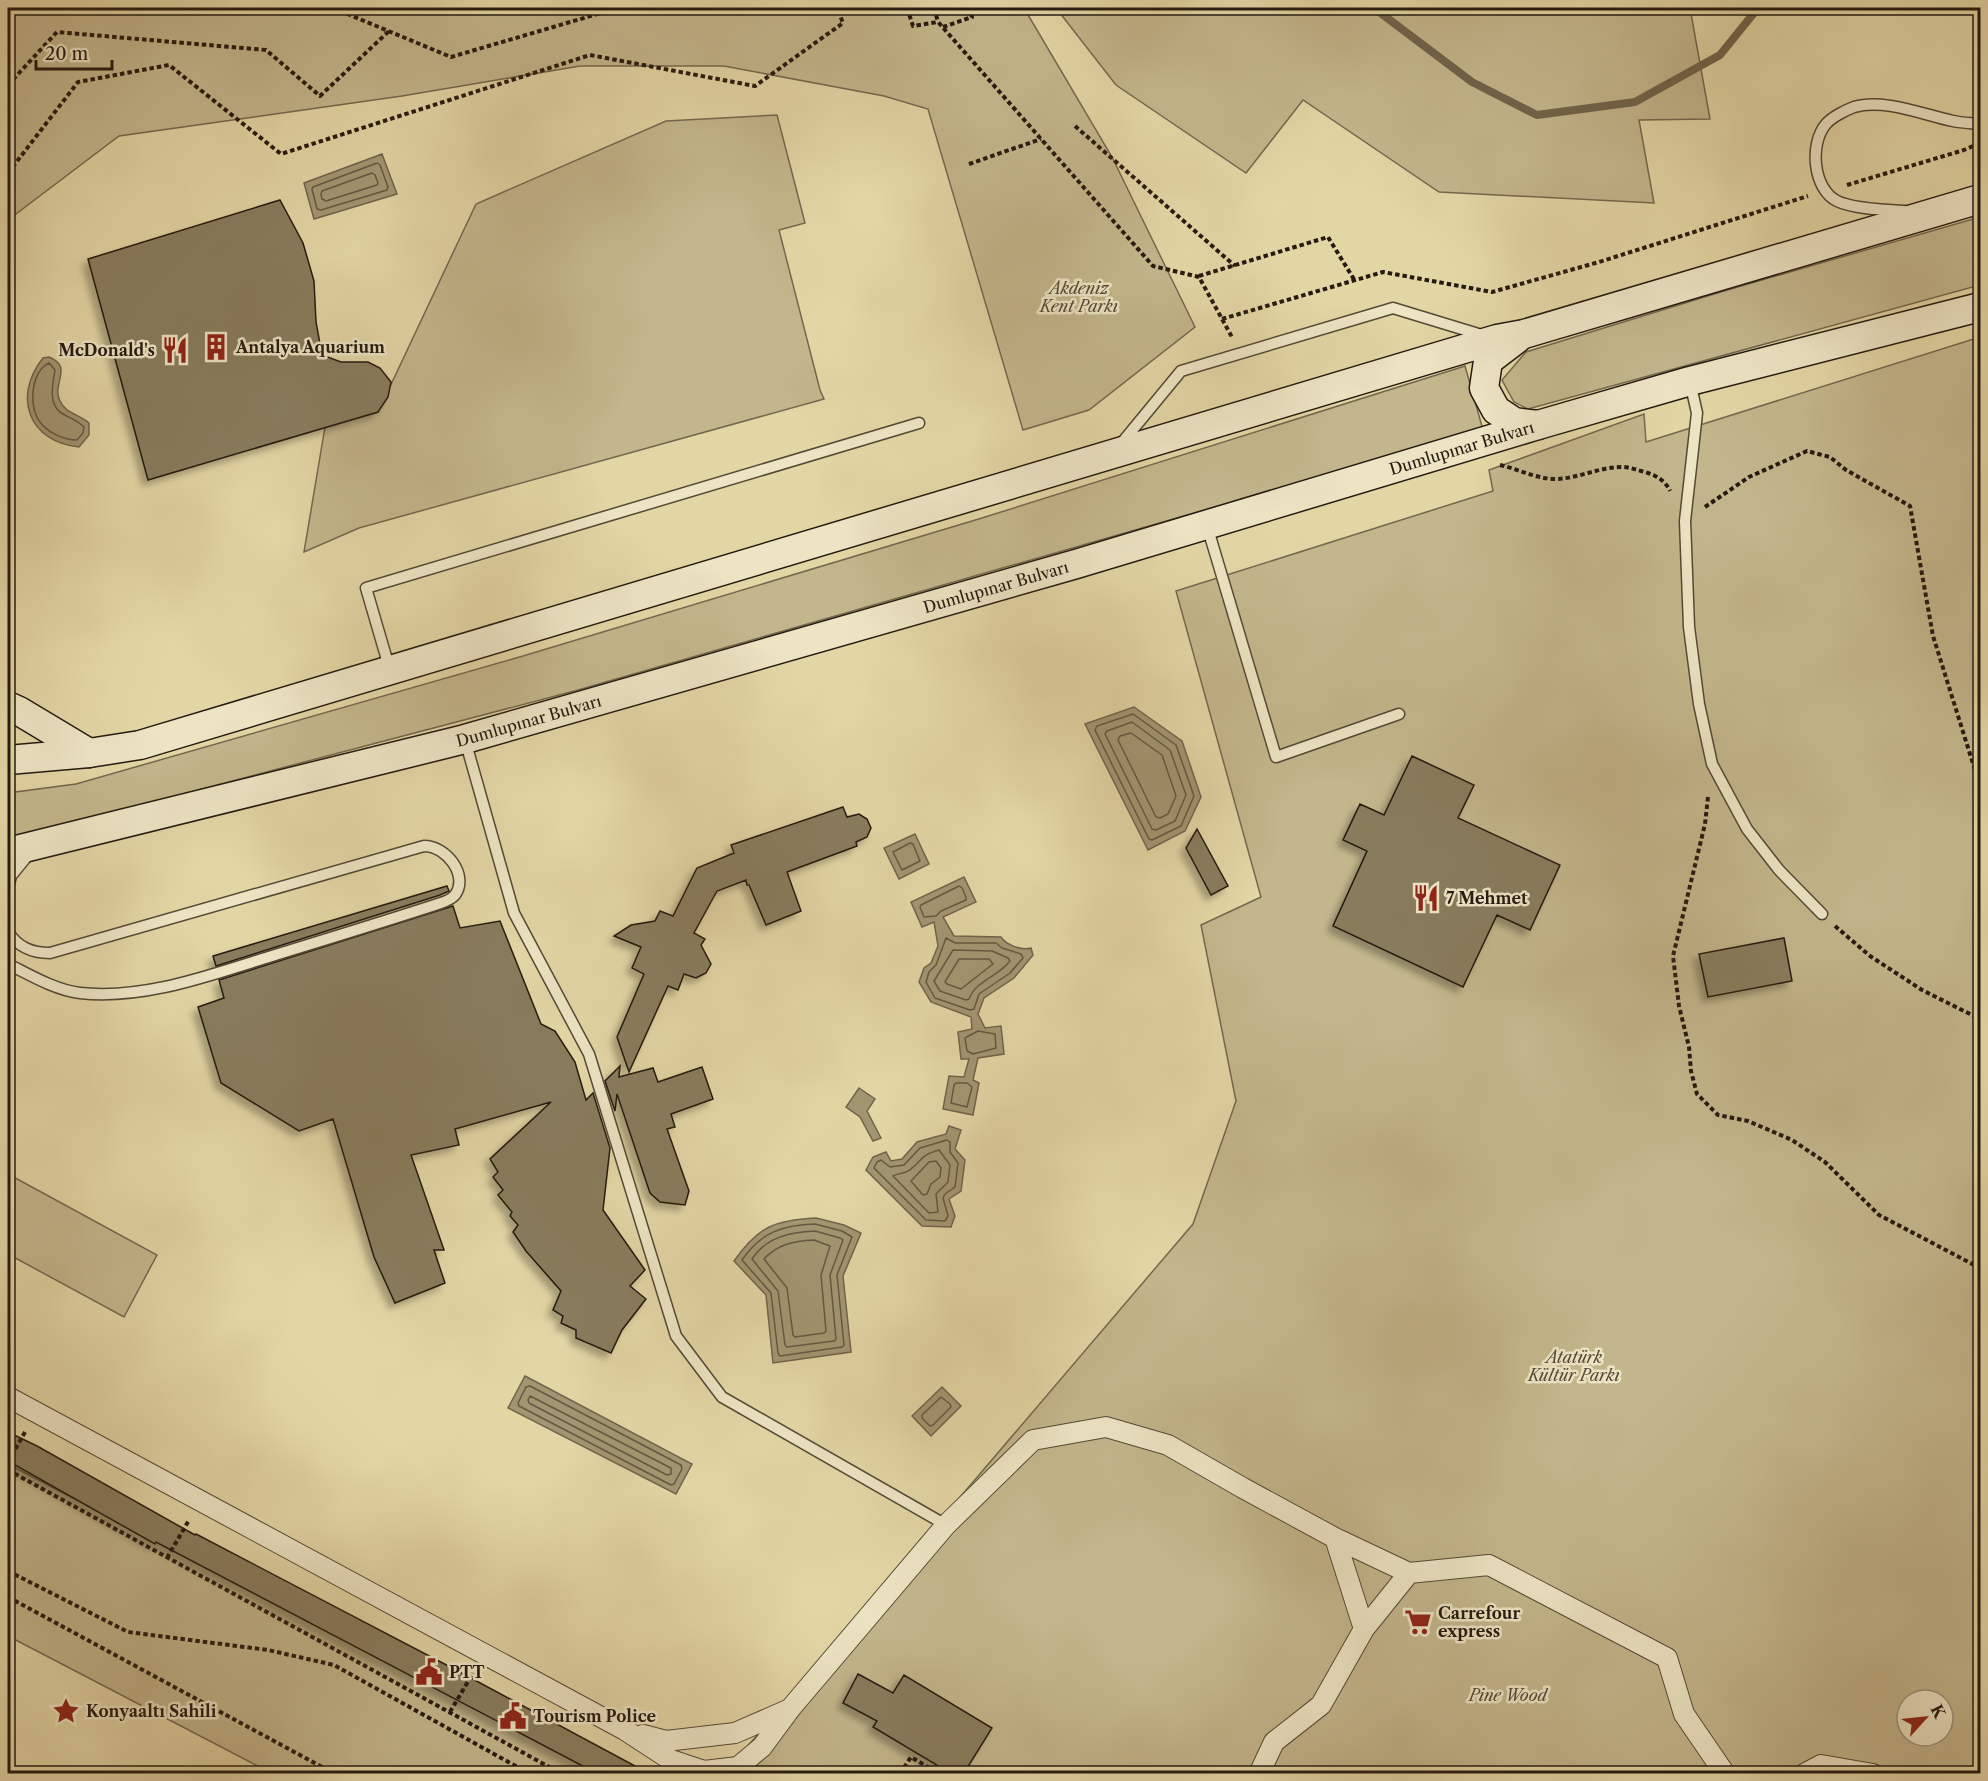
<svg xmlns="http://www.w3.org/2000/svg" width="1988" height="1781" font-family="'Libre Caslon Text',serif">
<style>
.green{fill:#c3b68c;stroke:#74684e;stroke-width:1.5;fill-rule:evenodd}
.water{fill:#a29672;stroke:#70644b;stroke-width:1.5}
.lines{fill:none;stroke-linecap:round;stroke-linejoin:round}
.shore{stroke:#645841;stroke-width:1.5}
.stream{stroke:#70644b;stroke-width:8}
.building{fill:#887c5d;stroke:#251a10;stroke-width:1.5;filter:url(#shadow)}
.lane-casing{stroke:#544935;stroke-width:13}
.street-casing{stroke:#544935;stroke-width:22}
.secondary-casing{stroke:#251a10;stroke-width:31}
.path{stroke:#251a10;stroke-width:4;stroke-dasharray:4.5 3;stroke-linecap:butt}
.lane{stroke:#ede4c4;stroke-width:10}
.street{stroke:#ede4c4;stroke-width:20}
.secondary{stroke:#ede4c4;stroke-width:28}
.labels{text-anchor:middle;stroke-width:5;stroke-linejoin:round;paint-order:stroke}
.park-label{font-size:16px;font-style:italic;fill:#544935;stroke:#ede4c4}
.poi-label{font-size:16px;font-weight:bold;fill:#251a10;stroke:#ede4c4;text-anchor:start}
.street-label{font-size:16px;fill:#251a10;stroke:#ede4c4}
</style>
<defs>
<filter id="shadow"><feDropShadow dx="-5.5" dy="5.5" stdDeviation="3" flood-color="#0004"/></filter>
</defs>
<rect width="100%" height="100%" fill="#e3d6a5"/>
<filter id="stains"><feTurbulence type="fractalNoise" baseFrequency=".00333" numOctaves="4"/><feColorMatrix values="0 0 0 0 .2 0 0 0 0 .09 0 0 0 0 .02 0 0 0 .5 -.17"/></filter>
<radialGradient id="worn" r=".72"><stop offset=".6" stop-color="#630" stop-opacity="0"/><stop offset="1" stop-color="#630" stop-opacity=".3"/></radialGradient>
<path class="green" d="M8,8H1024L1112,157L1195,327L1089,410L1023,430L928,109L884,96L724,66H580L402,96L119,136L8,220Z
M1056,8H1690L1710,119L1639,120L1654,203L1439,192L1303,100L1246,173L1116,85Z
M777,115L805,223L779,230L820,390L824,399L359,528L304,552L325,427L378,412L476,204L666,121Z
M1980,217V285L1528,409L1514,402L1502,380L1526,352L1724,291Z
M1980,337V1773L724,1774L1193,1224L1236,1101L1201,925L1261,897L1176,591L1493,491L1489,470L1644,414L1646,442ZM1907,1700H1943V1736H1907Z
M1465,366L1483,430L578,690L8,840V793L76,784L523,656L982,518Z
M8,1174L157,1255L124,1317L8,1254Z
M8,1464L340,1638L613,1773H271L8,1636Z"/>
<path class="water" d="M382,154L397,194L314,219L304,183Z
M49,357C74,367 51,384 60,401C65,413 80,415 89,423V435L79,447C29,442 12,397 43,358Z
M1134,707L1182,741L1201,797L1185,831L1148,850L1085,724Z
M915,834L929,864L899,879L884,848Z
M964,877L976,902L943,917L954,936L1001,937C1006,945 1022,951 1031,948L1033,955L1014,978L984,998L978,1014L985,1028L1001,1026L1004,1054L978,1058L973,1080L979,1083L973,1115L943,1109L949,1076L964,1077L969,1059H961L958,1032L972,1029L971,1017L931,1002L919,982L924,968L931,963L938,946L934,922L922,927L911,902Z
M859,1088L875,1099L867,1111L881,1138L873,1141L860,1117L846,1107Z
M949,1126L961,1130L955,1149L965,1160L961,1191L949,1199L955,1216L951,1227L922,1226L866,1170L873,1157L886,1152L891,1161L902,1159L917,1142L946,1134Z
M816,1218L844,1225L861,1233L843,1276L851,1352L773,1363L766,1295L734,1261C758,1227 774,1220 816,1218Z
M525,1376L692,1464L676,1494L508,1408Z
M942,1387L961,1406L931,1436L912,1416Z"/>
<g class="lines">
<path class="shore" d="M377,163L380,165L388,187L387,190L321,210L317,209L312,189L313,187Z
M372,173L375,175L378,183L377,185L326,201L322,199L321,194L322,191Z
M49,363L55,370C53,384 47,405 63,414C70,418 78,421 84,427L83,433L77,440C64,440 48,433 40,422C28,407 31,371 49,363Z
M1133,714L1176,745L1194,796L1181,826L1152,840L1149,839L1095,730L1097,726Z
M1132,722L1170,750L1186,795L1175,821L1156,830L1152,829L1105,734L1107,731Z
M1131,733L1162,755L1176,796L1168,814L1160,818L1156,817L1118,740L1120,736Z
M910,843L913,844L920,861L902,870L893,852Z
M959,886L962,888L966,897V900L941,911L936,916L924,917L920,907L921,905Z
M946,938L955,943H996L1002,948L1021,954L1023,958L1010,973L979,994L974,1009L970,1010L935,998L926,982L929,972L936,965Z
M953,950L992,951L1008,958L1010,961C998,977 976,980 969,999L966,1000L940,991L934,981Z
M959,959H989L993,964L961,989L947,984L945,982Z
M978,1031L995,1034L996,1048L973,1054L967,1051L965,1038Z
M956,1083H967L972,1087L967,1107L951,1103L954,1085Z
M947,1140L950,1142V1152L958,1163L955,1187L945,1194L943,1198L948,1216L945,1221L926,1220L874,1168L877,1162L881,1160L890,1167L904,1165L920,1148Z
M939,1150L950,1165L948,1182L936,1194L938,1212L929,1213L893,1176C898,1173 906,1174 911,1169C925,1158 919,1156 939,1150Z
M936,1161L941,1168L940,1177L931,1184L927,1194L923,1195L911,1181L929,1162Z
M815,1224L842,1231L852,1237L837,1275L844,1345L842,1347L780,1356L778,1353L771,1293L742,1260C761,1232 783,1225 815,1224Z
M815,1231L840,1238L843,1240L830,1275L836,1339L834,1341L787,1347L785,1345L778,1291L752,1259C766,1237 791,1232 815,1231Z
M814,1240L830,1246L821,1275L826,1331L824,1333L795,1337L793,1335L787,1288L764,1259C778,1244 794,1241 814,1240Z
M530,1386L681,1465L682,1469L674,1484L671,1485L519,1406L518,1403L526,1387Z
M530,1396L671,1468V1474L667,1475L529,1403L528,1400Z
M941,1397L950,1404L951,1407L933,1425L930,1426L922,1418V1415Z"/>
<path class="stream" d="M1374,8L1472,82L1537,115L1635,102L1720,55L1758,8"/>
</g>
<path class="building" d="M280,200L303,243L314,281L316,322L322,355L341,362H368L380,368L391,382L388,397L378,412L148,480L88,259Z
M1412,756L1474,785L1458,818L1560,865L1530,930L1497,915L1463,987L1333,926L1367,851L1343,840L1360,804L1384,815Z
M843,807L847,817L859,814L867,819L871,828L867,837L856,842L857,846L787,872L801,911L766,925L749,885H747L746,880L717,891L694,933L705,939L701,945L711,964L706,973L696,978L684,974L678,990L668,986L629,1072L617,1037L644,974L632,968L641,947L614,936L631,925L655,921L660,911L673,916L697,868L734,853L731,845Z
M1197,829L1228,886L1211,895L1186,848Z
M447,886L449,891L440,895L216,966L213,956Z
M453,906L460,928L500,921L541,1024L555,1031L575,1062L586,1100L593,1093L610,1148L603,1210L645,1270L630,1286L646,1299L622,1330L611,1353L576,1338V1330L561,1323L563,1316L553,1310L561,1291L526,1251L513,1232L518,1225L510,1216L512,1212L498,1195L503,1190L493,1177L498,1172L490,1159L551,1102L455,1129L459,1145L411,1155L444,1250H434L445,1283L395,1303L374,1257L333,1119L299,1131L221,1083L198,1007L224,998L219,980Z
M1784,938L1792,981L1708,997L1699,954Z
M620,1066L619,1077L653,1068L658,1082L702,1067L713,1099L671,1114L675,1127L667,1129L689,1191L685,1205L660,1202L650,1193L617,1094L615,1111L605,1081Z
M8,1432L37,1446L195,1535L196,1534L456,1670L648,1773H596L156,1542L155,1544L8,1461Z
M858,1674L893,1693L904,1675L992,1728L964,1773H950L873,1727L877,1721L843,1703Z"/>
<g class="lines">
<defs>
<path id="lane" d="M1905,211C1887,210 1853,209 1837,201C1813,189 1809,144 1826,124C1832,117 1846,110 1854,107C1884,98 1924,115 1953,121C1962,123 1971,123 1980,124
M1690,382L1697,413L1685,521L1689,627L1699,704L1712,764L1747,829L1779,870L1822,914
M1120,445L1181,371L1393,308L1485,336
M1207,526L1276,757L1399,714
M390,670L366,588L919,423
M465,740L514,913L589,1054L676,1336L722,1397L946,1525
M8,888L11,876L29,854
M8,932C18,947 31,953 50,953L424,846C447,846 469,876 455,895C451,900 444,902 438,904C383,922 327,939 272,956C210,975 145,1000 80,993C55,990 30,975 8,964"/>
<path id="street" d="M8,1397L625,1730L671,1760L704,1771L738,1767L762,1747L790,1709L946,1525L1033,1440L1106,1427L1168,1445L1243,1488L1335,1538L1409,1573L1489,1565L1667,1658L1684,1714L1725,1774
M1364,1629L1409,1573
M643,1735L666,1741L735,1733L790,1709
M1259,1774L1274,1742L1321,1705L1364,1629L1335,1538
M1804,1774L1821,1765L1873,1774"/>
<g id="secondary">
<path d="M1518,338L1488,361L1484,388L1496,410L1514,422L1538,425"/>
<path d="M8,706L19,711L89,753"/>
<path d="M8,760L89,753L140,745L1497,339L1524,334L1980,199"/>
<path id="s1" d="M8,852L465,739L1076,564L1538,425L1690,381L1980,307"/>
</g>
</defs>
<use href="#lane" class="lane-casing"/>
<use href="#street" class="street-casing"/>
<use href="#secondary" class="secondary-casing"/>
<path class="path" d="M333,8L451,57L618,8
M907,8L913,26L938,22L1153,266L1199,277L1233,339
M934,8L938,22
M943,27L972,17L969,8
M8,85L57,32L266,50L320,96L389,31
M1075,126L1235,266
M969,164L1041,139
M8,173L78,82L169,65L281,154L590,55L755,86L843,23L837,8
M1847,185L1964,150L1973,146L1976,140
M1199,276L1328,237L1355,281
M1222,319L1383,272L1492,292L1599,262L1808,196
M1500,465C1518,469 1534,478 1554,479C1578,479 1598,467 1622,467C1629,467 1637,470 1645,472C1655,475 1665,480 1670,491
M1705,507L1749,477L1807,451L1830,457L1846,470L1910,506L1933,636L1980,786
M1708,797L1705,824L1673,956L1679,1006L1689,1047L1691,1071L1697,1094L1718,1115L1748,1121L1792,1140L1825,1162L1879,1215L1980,1268
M1835,926L1870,956L1922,990L1980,1019
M8,1462L25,1432
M8,1470L562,1774
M167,1558L189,1520
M8,1571L128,1632L268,1650L334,1665L530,1774
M8,1597L335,1774
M450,1712L473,1673
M900,1774L911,1757L939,1774"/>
<use href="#lane" class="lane"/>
<use href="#street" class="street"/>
<use href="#secondary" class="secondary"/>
</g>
<defs>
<symbol id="building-bare" viewBox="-9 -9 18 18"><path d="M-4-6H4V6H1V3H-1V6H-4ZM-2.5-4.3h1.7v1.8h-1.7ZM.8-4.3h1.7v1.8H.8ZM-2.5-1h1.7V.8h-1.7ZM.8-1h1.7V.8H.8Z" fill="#8f2418" stroke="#ede4c4" stroke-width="2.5" paint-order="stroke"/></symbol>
<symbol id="restaurant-bare" viewBox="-9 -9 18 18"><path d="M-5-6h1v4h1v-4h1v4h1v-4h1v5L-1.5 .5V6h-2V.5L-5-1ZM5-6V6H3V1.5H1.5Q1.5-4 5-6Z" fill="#8f2418" stroke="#ede4c4" stroke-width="2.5" paint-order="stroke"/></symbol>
<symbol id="supermarket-bare" viewBox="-9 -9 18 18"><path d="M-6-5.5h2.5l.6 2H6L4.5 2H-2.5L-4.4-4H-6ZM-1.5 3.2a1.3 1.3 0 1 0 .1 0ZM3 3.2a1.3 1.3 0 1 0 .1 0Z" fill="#8f2418" stroke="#ede4c4" stroke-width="2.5" paint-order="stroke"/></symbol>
<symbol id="civic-bare" viewBox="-9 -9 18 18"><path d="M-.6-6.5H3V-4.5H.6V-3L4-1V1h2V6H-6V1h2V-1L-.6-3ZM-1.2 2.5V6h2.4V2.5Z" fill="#8f2418" stroke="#ede4c4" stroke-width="2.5" paint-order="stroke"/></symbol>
<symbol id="sight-bare" viewBox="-9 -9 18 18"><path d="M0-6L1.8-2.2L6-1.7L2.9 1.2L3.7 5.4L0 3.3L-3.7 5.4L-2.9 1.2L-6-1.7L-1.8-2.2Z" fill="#8f2418" stroke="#ede4c4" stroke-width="2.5" paint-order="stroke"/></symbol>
</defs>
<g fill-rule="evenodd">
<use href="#building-bare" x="197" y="328" width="38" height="38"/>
<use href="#restaurant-bare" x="156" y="331" width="38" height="38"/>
<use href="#restaurant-bare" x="1407" y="879" width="38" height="38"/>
<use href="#supermarket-bare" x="1399" y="1603" width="38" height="38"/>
<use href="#civic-bare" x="410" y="1653" width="38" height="38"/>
<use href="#sight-bare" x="47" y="1692" width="38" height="38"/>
<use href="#civic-bare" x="494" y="1697" width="38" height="38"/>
</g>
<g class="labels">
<g class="park-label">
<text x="1079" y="294">Akdeniz<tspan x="1079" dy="18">Kent Parkı</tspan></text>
<text x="1574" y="1363">Atatürk<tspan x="1574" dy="18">Kültür Parkı</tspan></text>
<text x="1508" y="1701">Pine Wood</text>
</g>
<g class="poi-label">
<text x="236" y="353">Antalya Aquarium</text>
<text x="155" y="356" text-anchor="end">McDonald's</text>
<text x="1446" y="904">7 Mehmet</text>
<text x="1438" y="1619">Carrefour<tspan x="1438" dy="18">express</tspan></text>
<text x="449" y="1678">PTT</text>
<text x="86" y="1717">Konyaaltı Sahili</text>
<text x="533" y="1722">Tourism Police</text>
</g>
<g class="street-label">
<text dy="6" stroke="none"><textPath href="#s1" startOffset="1509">Dumlupınar Bulvarı</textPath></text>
<text dy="6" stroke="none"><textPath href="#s1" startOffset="1023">Dumlupınar Bulvarı</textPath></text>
<text dy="6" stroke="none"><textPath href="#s1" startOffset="537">Dumlupınar Bulvarı</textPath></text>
</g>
</g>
<rect width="1988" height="1781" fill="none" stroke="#e3d6a5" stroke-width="30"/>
<rect x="9" y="9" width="1970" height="1763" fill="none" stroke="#251a10" stroke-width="3"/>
<rect x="15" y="15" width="1958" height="1751" fill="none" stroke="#251a10" stroke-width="1.5"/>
<g transform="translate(1925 1718) rotate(63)"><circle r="28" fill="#ede4c4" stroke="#9d937c" stroke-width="1.5"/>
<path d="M0-4.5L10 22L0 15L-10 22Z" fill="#8f2418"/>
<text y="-9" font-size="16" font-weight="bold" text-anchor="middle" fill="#251a10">K</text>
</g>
<path d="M36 60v9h76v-9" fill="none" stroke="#251a10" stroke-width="3"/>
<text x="45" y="60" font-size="18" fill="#251a10" stroke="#ede4c4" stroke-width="4.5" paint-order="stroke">20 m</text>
<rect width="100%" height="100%" filter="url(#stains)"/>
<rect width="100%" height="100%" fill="url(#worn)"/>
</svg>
